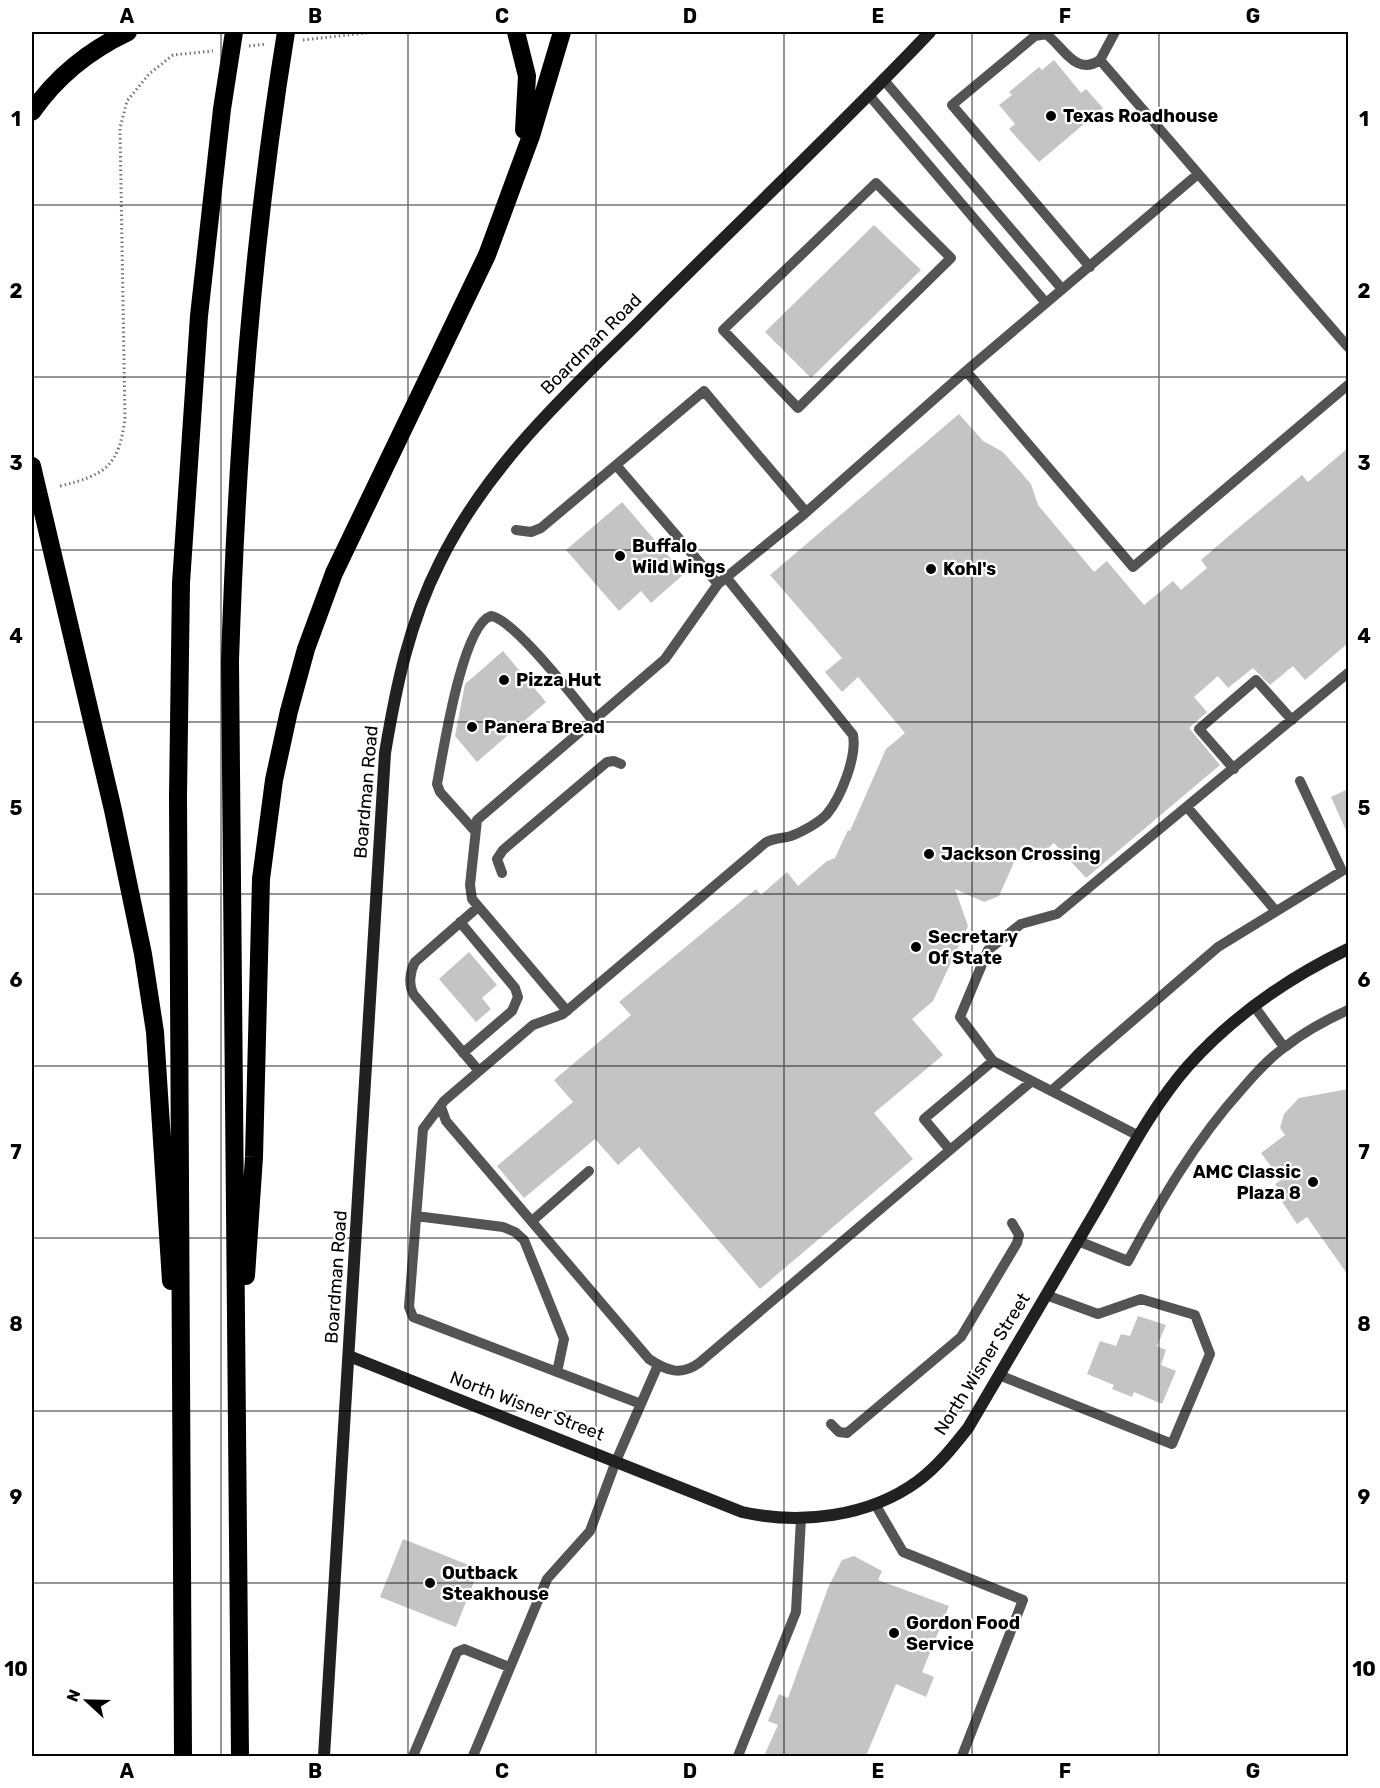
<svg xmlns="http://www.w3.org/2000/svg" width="1380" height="1788" font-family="Rubik,sans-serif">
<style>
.building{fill:#c4c4c4}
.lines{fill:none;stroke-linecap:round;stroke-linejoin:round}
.path{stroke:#767676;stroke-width:3;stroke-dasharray:1.5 3;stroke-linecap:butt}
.lane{stroke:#545454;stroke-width:10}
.secondary{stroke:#212121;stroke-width:12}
.highway{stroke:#000;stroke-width:18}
.grid{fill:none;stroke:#000;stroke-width:1.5;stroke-opacity:0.55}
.poi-dot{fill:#000;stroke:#fff;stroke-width:2}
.labels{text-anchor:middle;stroke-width:4.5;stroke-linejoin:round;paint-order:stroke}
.poi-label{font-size:18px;font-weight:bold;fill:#000;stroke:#fff;text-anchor:start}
.street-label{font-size:18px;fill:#000;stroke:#fff}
.neatline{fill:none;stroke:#000;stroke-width:2}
.grid-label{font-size:20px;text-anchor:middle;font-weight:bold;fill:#000}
</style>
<rect width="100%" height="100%" fill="#fff"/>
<path class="building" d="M1054,60L1081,93L1086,89L1103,108L1039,162L1009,129L1015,124L999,105L1012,95L1009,92L1039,67L1042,70Z
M874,225L921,270L811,378L765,332Z
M959,414L983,441L1003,452L1031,484L1038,505L1094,572L1107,561L1144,605L1173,581L1181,590L1207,568L1201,560L1230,535L1302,475L1308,482L1348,448V643L1305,680L1293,666L1270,685L1253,668L1228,688L1218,676L1194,697L1207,712L1189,728L1220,765L1086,878L1054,843L1030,863L1019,851L999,896L984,902L955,889L968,926L933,1001L912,1019L943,1055L874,1113L913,1159L760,1289L639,1147L618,1165L595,1139L524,1198L497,1166L573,1102L554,1080L631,1015L619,1002L756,889L761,895L787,872L798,886L827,861L835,858L848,830L850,831L886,749L905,733L858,677L842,692L825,672L842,658L770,575Z
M622,502L684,574L651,603L641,591L619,611L566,550Z
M503,651L546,702L477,762L455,736L465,684Z
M1348,789V835L1331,797Z
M469,952L497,985L482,998L491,1009L476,1022L439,979Z
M1348,1089V1275L1307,1217L1297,1224L1279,1197L1283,1194L1275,1184L1281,1180L1261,1153L1285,1135L1280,1128L1284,1114L1299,1098Z
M1138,1316L1166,1325L1157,1346L1166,1350L1161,1365L1176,1371L1162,1404L1134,1392L1132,1397L1112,1389L1114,1385L1087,1374L1100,1341L1116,1346L1121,1334L1130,1336Z
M403,1539L479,1569L456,1627L380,1597Z
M854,1556L882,1571L878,1580L949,1606L922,1672L934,1677L926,1697L896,1684L866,1756H764L778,1725L768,1721L779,1694L788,1698L828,1588L842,1560Z"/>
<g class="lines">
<path class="path" d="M303,40L374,32
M249,46L267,44
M60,486C106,475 119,466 125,418L120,128L127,101L149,74L173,55L213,51"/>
<path class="lane" d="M1100,60L1348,347
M883,79L1062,289
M868,94L1046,303
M876,183L951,258L798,408L723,330Z
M1090,267L952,105L1035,36L1046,34C1063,46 1075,77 1100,60L1115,32
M966,371L1133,567L1348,385
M616,465L704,391L806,512
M516,530L531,532L541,528L616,465L718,584
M1234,769L1199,729L1256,680L1292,720
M1187,807L1275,910
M474,830L440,792L437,784C443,753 462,625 491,616C514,619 576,700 593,721
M502,873L497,859L503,850L607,762L614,761L621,764
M478,907L415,962C410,971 408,985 414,995L479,1071
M460,922L515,988L518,997L512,1011L463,1053
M1254,1006L1284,1047
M567,1011L472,899L470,885L477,820L665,659L718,584L803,515L966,371L1198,174
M1051,1091L1218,947L1342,871L1300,781
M441,1107L446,1121L649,1359C667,1371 681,1376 699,1363L950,1150L924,1119L993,1061
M1139,1136L993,1061L960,1017L988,950L1021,924L1057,914L1348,673
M950,1150L1032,1081
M416,1216L503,1227L515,1232L524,1240L564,1339L557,1372
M532,1221L589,1171
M1078,1241L1128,1261C1161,1200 1195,1141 1242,1089C1255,1074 1269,1058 1285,1047C1304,1032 1326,1020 1348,1010
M999,1375L1172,1444L1210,1354L1195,1315L1141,1299L1098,1314L1046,1295
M641,1404L413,1317L409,1307L423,1129L444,1101L533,1025L563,1014L765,843C774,837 781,839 791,836C802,832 820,822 827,814C841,797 857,757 853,735L726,577
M831,1424L839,1432L847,1433L961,1337L1017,1243L1019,1235L1012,1223
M875,1504L903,1552L1023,1600L962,1756
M413,1756L457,1652L464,1649L509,1667
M473,1756L547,1579L590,1531L616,1461L658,1365
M738,1756L796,1612L801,1518"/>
<path class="secondary" d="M349,1356L742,1512C800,1525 869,1517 918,1481C938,1466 953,1447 968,1428C1011,1356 1053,1284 1095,1212C1123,1164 1151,1108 1188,1066C1233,1016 1288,978 1348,949
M324,1756L385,753C396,687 409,623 440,562C487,467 563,397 637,324C734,226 835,132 930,32"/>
<path class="highway" d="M516,32L527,76L524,130
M32,112C56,77 90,50 128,32
M32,466L113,810L143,954L155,1032L171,1281
M246,1276L254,1157L261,879L274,780L289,711L306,649L334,573L487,255L531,136L562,32
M183,1756L178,796L181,583L199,316L222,109L234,32
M240,1756L230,661C237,450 252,240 286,32"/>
</g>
<path class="grid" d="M221,32V1756M408,32V1756M596,32V1756M784,32V1756M972,32V1756M1159,32V1756M32,205H1348M32,377H1348M32,550H1348M32,722H1348M32,894H1348M32,1066H1348M32,1238H1348M32,1411H1348M32,1583H1348"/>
<g class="poi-dot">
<circle cx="1051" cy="116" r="6"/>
<circle cx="620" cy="556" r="6"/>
<circle cx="931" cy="569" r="6"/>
<circle cx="504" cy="680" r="6"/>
<circle cx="472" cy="727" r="6"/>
<circle cx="929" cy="854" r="6"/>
<circle cx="916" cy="947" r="6"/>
<circle cx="1313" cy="1182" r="6"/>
<circle cx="430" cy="1583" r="6"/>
<circle cx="894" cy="1633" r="6"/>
</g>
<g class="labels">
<g class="poi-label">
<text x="1063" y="122">Texas Roadhouse</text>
<text x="632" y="552">Buffalo<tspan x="632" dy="21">Wild Wings</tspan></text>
<text x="943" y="575">Kohl's</text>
<text x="516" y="686">Pizza Hut</text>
<text x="484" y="733">Panera Bread</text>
<text x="941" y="860">Jackson Crossing</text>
<text x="928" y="943">Secretary<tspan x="928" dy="21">Of State</tspan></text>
<text x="1301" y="1178" text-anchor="end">AMC Classic<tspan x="1301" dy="21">Plaza 8</tspan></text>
<text x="442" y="1579">Outback<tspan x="442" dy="21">Steakhouse</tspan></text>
<text x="906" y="1629">Gordon Food<tspan x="906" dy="21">Service</tspan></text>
</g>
<g class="street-label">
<text transform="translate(591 344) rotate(-45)" y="6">Boardman Road</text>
<text transform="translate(366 792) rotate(-85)" y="6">Boardman Road</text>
<text transform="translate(336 1277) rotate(-86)" y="6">Boardman Road</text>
<text transform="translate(982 1364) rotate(-58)" y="6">North Wisner Street</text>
<text transform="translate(527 1406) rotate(21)" y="6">North Wisner Street</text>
</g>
</g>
<rect width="1380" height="1788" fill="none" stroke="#ffffff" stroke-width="66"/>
<g transform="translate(87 1701) rotate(292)" stroke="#ffffff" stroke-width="4.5" paint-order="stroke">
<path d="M0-4.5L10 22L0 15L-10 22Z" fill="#000000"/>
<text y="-9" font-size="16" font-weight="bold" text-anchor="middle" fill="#000000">N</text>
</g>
<rect x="33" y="33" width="1314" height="1722" class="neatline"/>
<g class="grid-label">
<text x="127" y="23">A</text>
<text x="315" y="23">B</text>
<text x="502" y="23">C</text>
<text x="690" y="23">D</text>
<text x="878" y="23">E</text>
<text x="1065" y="23">F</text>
<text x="1253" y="23">G</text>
<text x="16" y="126">1</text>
<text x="1364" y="126">1</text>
<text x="16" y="298">2</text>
<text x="1364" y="298">2</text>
<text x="16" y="470">3</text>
<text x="1364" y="470">3</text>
<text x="16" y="643">4</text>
<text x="1364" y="643">4</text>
<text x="16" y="815">5</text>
<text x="1364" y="815">5</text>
<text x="16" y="987">6</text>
<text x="1364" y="987">6</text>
<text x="16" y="1159">7</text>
<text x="1364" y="1159">7</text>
<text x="16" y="1331">8</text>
<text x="1364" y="1331">8</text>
<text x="16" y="1504">9</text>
<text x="1364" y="1504">9</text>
<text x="16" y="1676">10</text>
<text x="1364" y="1676">10</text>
<text x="127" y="1778">A</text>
<text x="315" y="1778">B</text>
<text x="502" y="1778">C</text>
<text x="690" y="1778">D</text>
<text x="878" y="1778">E</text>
<text x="1065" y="1778">F</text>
<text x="1253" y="1778">G</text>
</g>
</svg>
